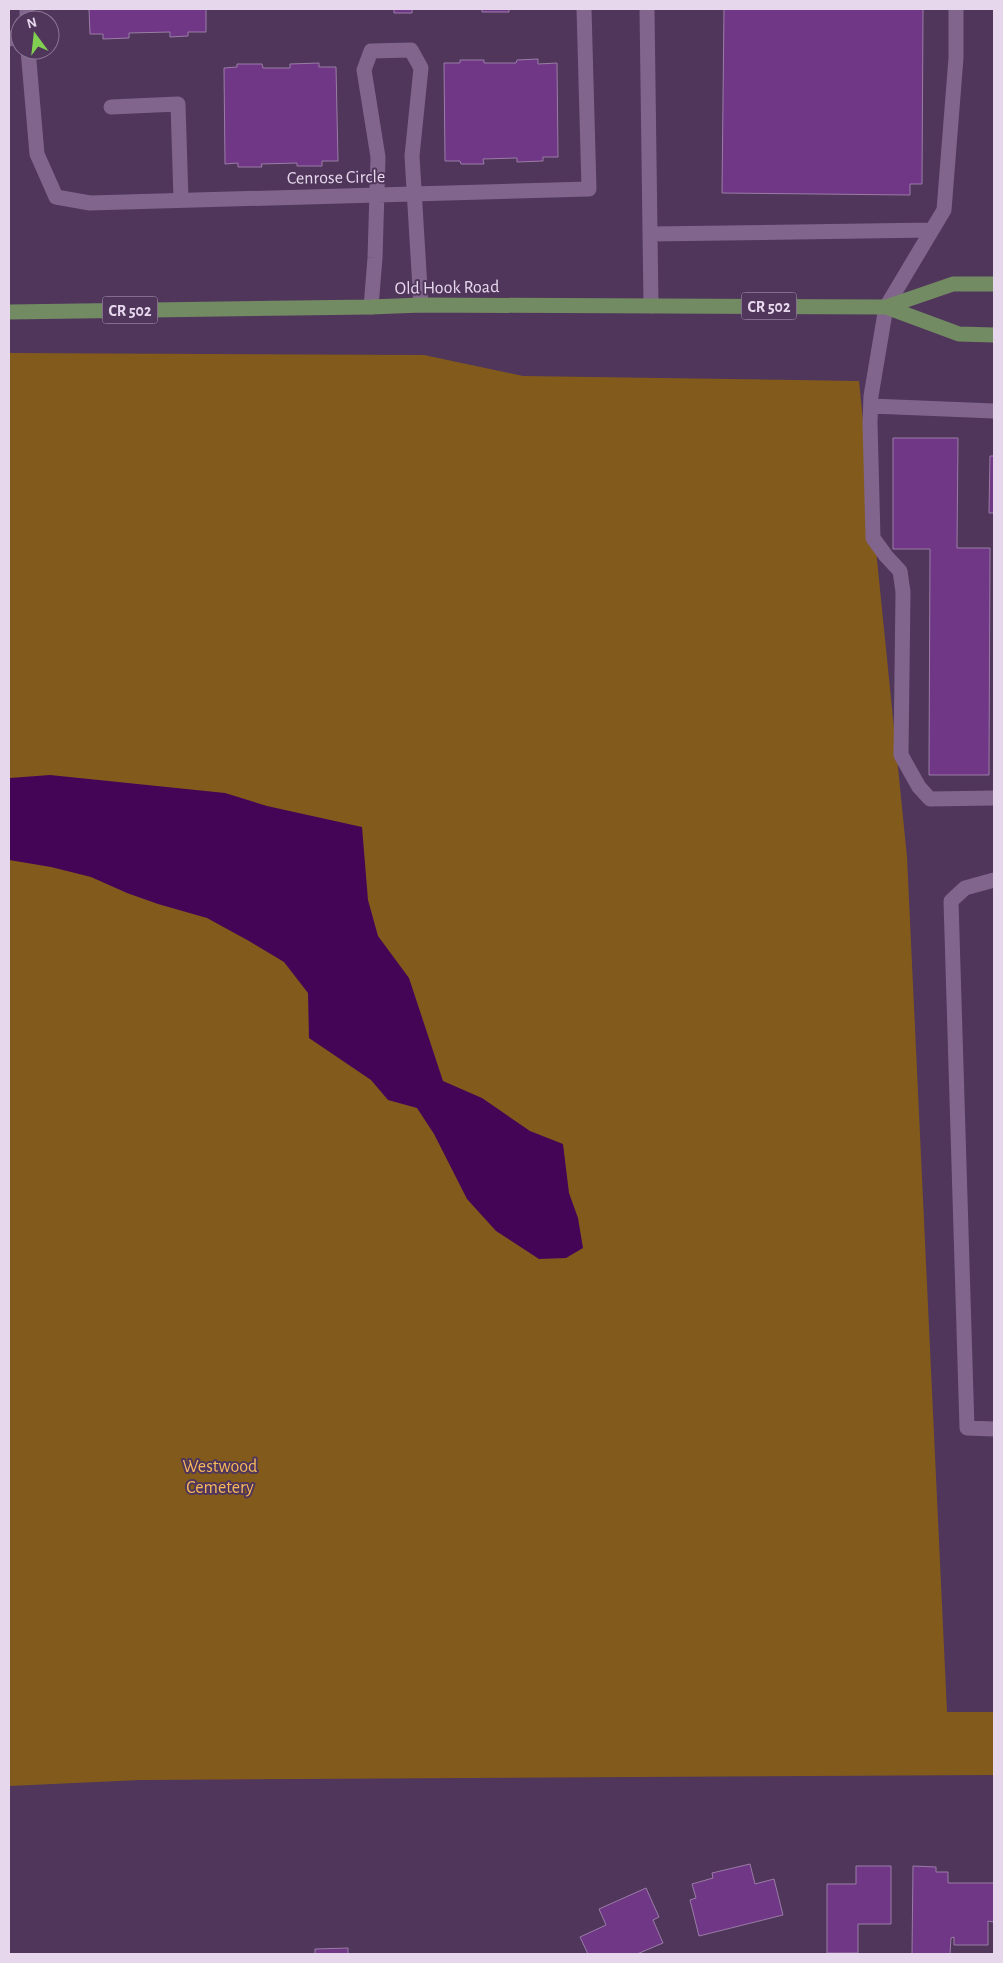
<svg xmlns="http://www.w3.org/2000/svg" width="1003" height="1963" font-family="'Alegreya Sans',sans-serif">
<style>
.green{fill:#825b1c}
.water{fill:#440557}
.building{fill:#703786;stroke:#9a7da6}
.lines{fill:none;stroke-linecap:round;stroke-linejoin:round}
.lane{stroke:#81658c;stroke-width:15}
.street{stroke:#81658c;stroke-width:15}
.primary{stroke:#738b63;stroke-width:15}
.labels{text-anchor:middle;stroke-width:4;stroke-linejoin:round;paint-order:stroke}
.shield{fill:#4f365a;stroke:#b9a7c1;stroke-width:1}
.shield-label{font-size:16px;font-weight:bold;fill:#e6d7ed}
.street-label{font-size:18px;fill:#e6d7ed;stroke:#4f365a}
.park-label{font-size:18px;fill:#f7b859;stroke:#4f365a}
</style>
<rect width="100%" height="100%" fill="#4f365a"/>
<path class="green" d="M9,353L424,355L523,376L859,381L907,857L947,1712H994V1775L140,1780L9,1786Z"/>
<path class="water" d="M50,775L225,793L267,806L362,827L368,900L378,936L409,978L443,1081L482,1098L530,1131L563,1144L569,1193L578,1218L583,1248L566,1258L539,1259L496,1231L467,1199L434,1134L417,1108L388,1100L371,1080L309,1038L308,993L284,962L249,941L207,918L158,904L127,893L91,877L51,867L9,860V780L10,778Z"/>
<path class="building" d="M89,9H206V32H188V36L170,37V32L129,33V38L103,39V34H90Z
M394,9H412V13H394Z
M482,9H509V12H482Z
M724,9H923L922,184H910V195L722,193Z
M538,59V64L557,63L558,157H543V161L517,162V158L483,159L484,164H461L460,161H445L444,63H460V60H484V63H516L517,60Z
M319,63V67H336L338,161H322V166H297V163L261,164L262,167H238V163L225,164L224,68L237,67V64H262L263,68H290V64Z
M893,438H958L957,548H990L989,775H929L930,549H893Z
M990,456H994V513H989Z
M750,1864L755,1884L774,1879L783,1915L699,1936L690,1900L696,1898L692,1884L713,1878L712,1873Z
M856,1866H891V1924H858V1953H827V1884H856Z
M913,1866L936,1867V1872H948V1883H994V1922L988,1921V1945H954V1937L951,1938L950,1954H912Z
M646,1888L659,1917L653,1920L663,1943L637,1954H588L580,1937L606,1925L599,1909Z
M348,1948V1954H315V1949Z"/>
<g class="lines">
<path class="lane" d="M647,9L651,306
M956,9V58L944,210L886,307L871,396L870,422L873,538L886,556L900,571L903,592L901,755L919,787L930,799L994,798
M111,107L178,104L181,200
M650,234L932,230
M871,406L994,411
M994,880L965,888L951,901L967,1428L994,1429"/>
<path class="street" d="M27,20V9
M9,39L20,36
M28,50L37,154L56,197L90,203L589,189L584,9
M371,307L375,258L378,157L364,70L371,51L411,50L421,68L412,156L421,305"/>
<path class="primary" d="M886,307L959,334L994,335
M9,312L371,307L421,305L886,307L953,284H994"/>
</g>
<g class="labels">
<g class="shield">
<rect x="741.5" y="292.5" width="55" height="27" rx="4"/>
<rect x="102.5" y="296.5" width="55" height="27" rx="4"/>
</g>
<g class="shield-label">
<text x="769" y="312">CR 502</text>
<text x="130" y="316">CR 502</text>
</g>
<g class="street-label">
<text transform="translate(336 177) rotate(-1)" y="6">Cenrose Circle</text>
<text transform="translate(447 287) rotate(-1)" y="6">Old Hook Road</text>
</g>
<g class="park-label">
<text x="220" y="1472">Westwood<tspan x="220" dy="21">Cemetery</tspan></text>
</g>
</g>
<rect width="1003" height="1963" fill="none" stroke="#e6d7ed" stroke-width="20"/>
<g transform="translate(35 35) rotate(345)"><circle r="24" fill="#4f365a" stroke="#8b7695"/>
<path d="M0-4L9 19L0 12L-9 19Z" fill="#81d051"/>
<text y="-8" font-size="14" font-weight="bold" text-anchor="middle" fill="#e6d7ed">N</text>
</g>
</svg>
